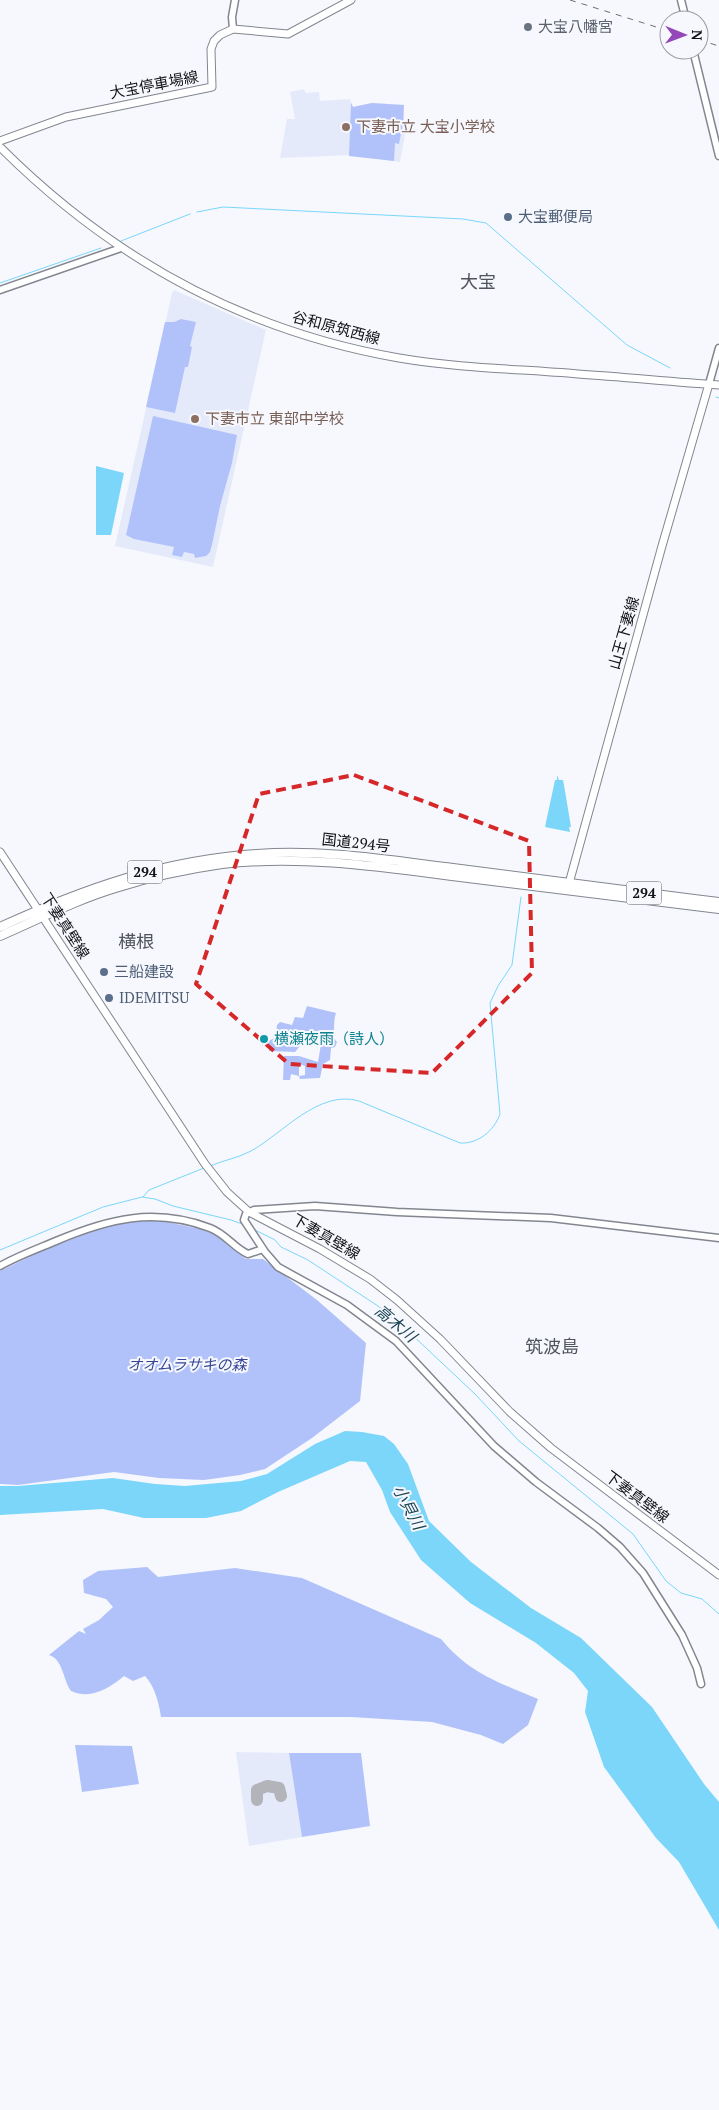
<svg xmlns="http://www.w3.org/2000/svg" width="719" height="2110" font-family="'PT Serif','Noto Sans JP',serif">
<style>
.built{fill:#e5eafb}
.green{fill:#b1c2fa}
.water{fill:#7bd6fa}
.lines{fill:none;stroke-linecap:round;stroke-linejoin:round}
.stream{stroke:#7bd6fa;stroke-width:1}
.taxiway{stroke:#b2b4b9;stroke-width:12}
.tertiary-casing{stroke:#83868f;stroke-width:9}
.secondary-casing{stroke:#83868f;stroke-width:9}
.trunk-casing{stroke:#83868f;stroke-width:10}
.tertiary{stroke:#fff;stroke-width:6}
.secondary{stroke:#fff;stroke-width:7}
.trunk{stroke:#fff;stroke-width:8}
.rail{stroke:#6e7074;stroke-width:1;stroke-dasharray:6 6;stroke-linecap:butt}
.marked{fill:none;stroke:#d62828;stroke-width:4;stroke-dasharray:10 6;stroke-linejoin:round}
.worship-dot{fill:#6b7280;stroke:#f6f8fe;stroke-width:2}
.education-dot{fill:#8d6e63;stroke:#f6f8fe;stroke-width:2}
.service-dot{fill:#5c6f8a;stroke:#f6f8fe;stroke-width:2}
.culture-dot{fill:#0f9aa8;stroke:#f6f8fe;stroke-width:2}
.labels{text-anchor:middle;stroke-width:4;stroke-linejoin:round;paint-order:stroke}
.shield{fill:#f6f8fe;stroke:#56585c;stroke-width:1}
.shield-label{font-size:14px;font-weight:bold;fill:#121316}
.worship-label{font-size:15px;fill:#5b616d;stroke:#f6f8fe;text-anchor:start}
.street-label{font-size:15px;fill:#121316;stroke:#f6f8fe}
.education-label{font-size:15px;fill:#785e54;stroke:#f6f8fe;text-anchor:start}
.service-label{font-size:15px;fill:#4e5e75;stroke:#f6f8fe;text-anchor:start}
.culture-label{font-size:15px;fill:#0d838f;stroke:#f6f8fe;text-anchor:start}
.park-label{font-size:15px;font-style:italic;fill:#364695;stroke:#f6f8fe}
.water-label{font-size:16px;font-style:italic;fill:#1b4453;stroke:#f6f8fe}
.quarter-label{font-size:18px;fill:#51545b;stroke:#f6f8fe}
</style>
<rect width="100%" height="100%" fill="#f6f8fe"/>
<path class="built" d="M304,89L306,93L319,92L320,101L350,99L353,107L372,103L404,105V122L407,123L400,162L352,155L280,158L287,119H295L290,92Z
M174,290L266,330L213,567L115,546L172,293Z
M236,1752L289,1753L302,1837L249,1846Z"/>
<path class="green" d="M351,103L353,107L372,103L404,105L403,123L399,144L395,143L394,161L349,156Z
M181,319L196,322L190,346L192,347L188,367H185L175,413L146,407L165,322H174Z
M153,416L237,435L232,463L220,506L212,545L210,552L206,556L195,558L194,554L184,552L182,557L172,555L174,547L134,539L126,535Z
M307,1006L336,1013C333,1021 335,1032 333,1037L337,1042L335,1047L331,1048L330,1060L323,1064L320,1078L300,1079L299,1076L305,1075V1066L299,1064V1076L291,1074L290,1080H283L284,1056H299L318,1062L322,1038L319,1035L302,1034L300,1046L295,1052L269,1051V1046L264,1044L262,1046L264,1040L269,1041L276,1037L277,1025L280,1022L292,1025L295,1017L303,1018Z
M137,1220L167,1222L200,1229L221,1237L246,1259H263L317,1300L366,1343L360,1401L312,1438L265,1469L240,1475L204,1480L159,1478L114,1472L18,1485L0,1484V1271L44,1250L102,1227Z
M147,1567L158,1577L235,1568L302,1578L441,1639C470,1674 498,1682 538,1699L528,1725L503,1744L481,1735L432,1722L351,1717H161C159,1703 155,1687 145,1676L133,1681L124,1676C109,1688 92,1700 71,1691C63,1680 63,1659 49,1655L79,1631L86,1634L83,1629L99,1620L113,1607L106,1599L84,1593L83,1580L98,1571Z
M75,1745L132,1746L139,1784L82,1792Z
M289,1753H361L370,1826L302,1837Z"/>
<path class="water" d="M96,466L124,473L111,535H96Z
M557,775L559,780H563L564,785L571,827H569L570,832L545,827L555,780H557Z
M345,1431L362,1432L384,1436L394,1444L408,1464L429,1521L471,1562L531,1608L581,1638L652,1707L704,1784L719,1802V1930L679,1862L656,1838L604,1767L585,1712L588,1691L574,1673L536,1643L470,1603L421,1560L390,1512L382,1490L366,1462L350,1461L278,1492L241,1511L206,1518H144L103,1509L0,1515V1486H18L113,1478L155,1484L185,1486L241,1481L267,1474L315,1444Z"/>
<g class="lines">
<path class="stream" d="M197,212L223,207L463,219L486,223L627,345L670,368
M121,241L190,214
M0,283L101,248
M716,397L719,398
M210,1166C224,1160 238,1158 251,1151C282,1134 319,1089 359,1101L460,1143C478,1144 494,1131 500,1114L490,1003L498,986L512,965L521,897
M143,1197L149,1190L204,1168
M253,1229L275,1240L281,1247L308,1260L378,1306L408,1331L475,1394L519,1441L633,1534L666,1581L681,1593L702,1599L719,1614
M0,1250L103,1207L142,1197L155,1199L173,1206L231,1220L245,1225"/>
<path class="taxiway" d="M257,1800V1790L267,1786L279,1788L281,1796"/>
<defs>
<path id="tertiary" d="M681,0L686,20
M233,29L232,17L235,0
M693,50L719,156
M0,290L121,248
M709,384L719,348
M0,1266C18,1256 37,1249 56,1241C108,1219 154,1207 210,1228C226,1234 234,1248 248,1254L263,1249
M701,1684L697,1668L682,1635L643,1573L620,1547L598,1528L536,1482L494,1446L396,1341L347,1305L278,1267L265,1252L244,1220L246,1214L254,1210L315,1206L397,1212L551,1218L719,1238"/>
<path id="secondary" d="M0,141L66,117L212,87L211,49L214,41L220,35L233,29L288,34L351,0
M0,147C111,258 244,331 399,358C458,368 519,369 578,374C625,377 672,382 719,385
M0,852L205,1164L227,1192L249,1212L320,1249L370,1279L397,1300L440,1339L510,1412L551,1448L719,1575
M568,887L662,546L709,384"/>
<path id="trunk" d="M0,927C83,889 164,860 257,854C322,849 388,860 453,868C541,879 630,891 719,902
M0,936C39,919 78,899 119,887C153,876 187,869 222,864C299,855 376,866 452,876C541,887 630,898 719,909"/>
</defs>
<use href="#tertiary" class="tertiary-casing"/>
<use href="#secondary" class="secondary-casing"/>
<use href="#trunk" class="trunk-casing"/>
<use href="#tertiary" class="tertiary"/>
<use href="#secondary" class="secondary"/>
<use href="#trunk" class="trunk"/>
<path class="rail" d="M570,0L669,31
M699,40L719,46"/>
</g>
<path class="marked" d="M354,775L529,841L532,973L432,1073L289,1064L196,984L259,794Z"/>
<circle class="worship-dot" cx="528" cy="27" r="5"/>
<g class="education-dot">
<circle cx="346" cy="127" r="5"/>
<circle cx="195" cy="419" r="5"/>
</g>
<g class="service-dot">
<circle cx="508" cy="217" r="5"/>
<circle cx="104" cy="972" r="5"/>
<circle cx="109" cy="998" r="5"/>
</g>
<circle class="culture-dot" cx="264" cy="1039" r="5"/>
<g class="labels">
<g class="shield">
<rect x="127.5" y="860.5" width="35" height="23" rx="4"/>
<rect x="626.5" y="881.5" width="35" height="23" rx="4"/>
</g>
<g class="shield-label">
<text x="145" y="877">294</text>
<text x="644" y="898">294</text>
</g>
<g class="worship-label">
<text x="538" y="32">大宝八幡宮</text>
</g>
<g class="street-label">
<text transform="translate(154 85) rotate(-11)" y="5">大宝停車場線</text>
<text transform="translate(336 328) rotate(15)" y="5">谷和原筑西線</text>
<text transform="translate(624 633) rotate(-74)" y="5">山王下妻線</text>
<text transform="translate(356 843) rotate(6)" y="5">国道294号</text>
<text transform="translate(65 926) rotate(57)" y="5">下妻真壁線</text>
<text transform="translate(326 1237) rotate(30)" y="5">下妻真壁線</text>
<text transform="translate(637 1497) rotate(37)" y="5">下妻真壁線</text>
</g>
<g class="education-label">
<text x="356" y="132">下妻市立 大宝小学校</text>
<text x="205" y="424">下妻市立 東部中学校</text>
</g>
<g class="service-label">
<text x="518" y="222">大宝郵便局</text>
<text x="114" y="977">三船建設</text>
<text x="119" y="1003">IDEMITSU</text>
</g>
<g class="culture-label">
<text x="274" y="1044">横瀬夜雨（詩人）</text>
</g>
<g class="park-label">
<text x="187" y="1370">オオムラサキの森</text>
</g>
<g class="water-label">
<text transform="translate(396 1323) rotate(40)" y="6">高木川</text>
<text transform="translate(409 1507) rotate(62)" y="6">小貝川</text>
</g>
<g class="quarter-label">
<text x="478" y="288">大宝</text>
<text x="136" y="948">横根</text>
<text x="552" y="1353">筑波島</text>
</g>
</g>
<g transform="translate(684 35) rotate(91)"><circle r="24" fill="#f6f8fe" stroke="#9b9ca1"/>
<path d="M0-4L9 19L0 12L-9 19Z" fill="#9447b9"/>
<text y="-8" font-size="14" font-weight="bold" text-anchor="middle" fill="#121316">N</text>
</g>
</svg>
